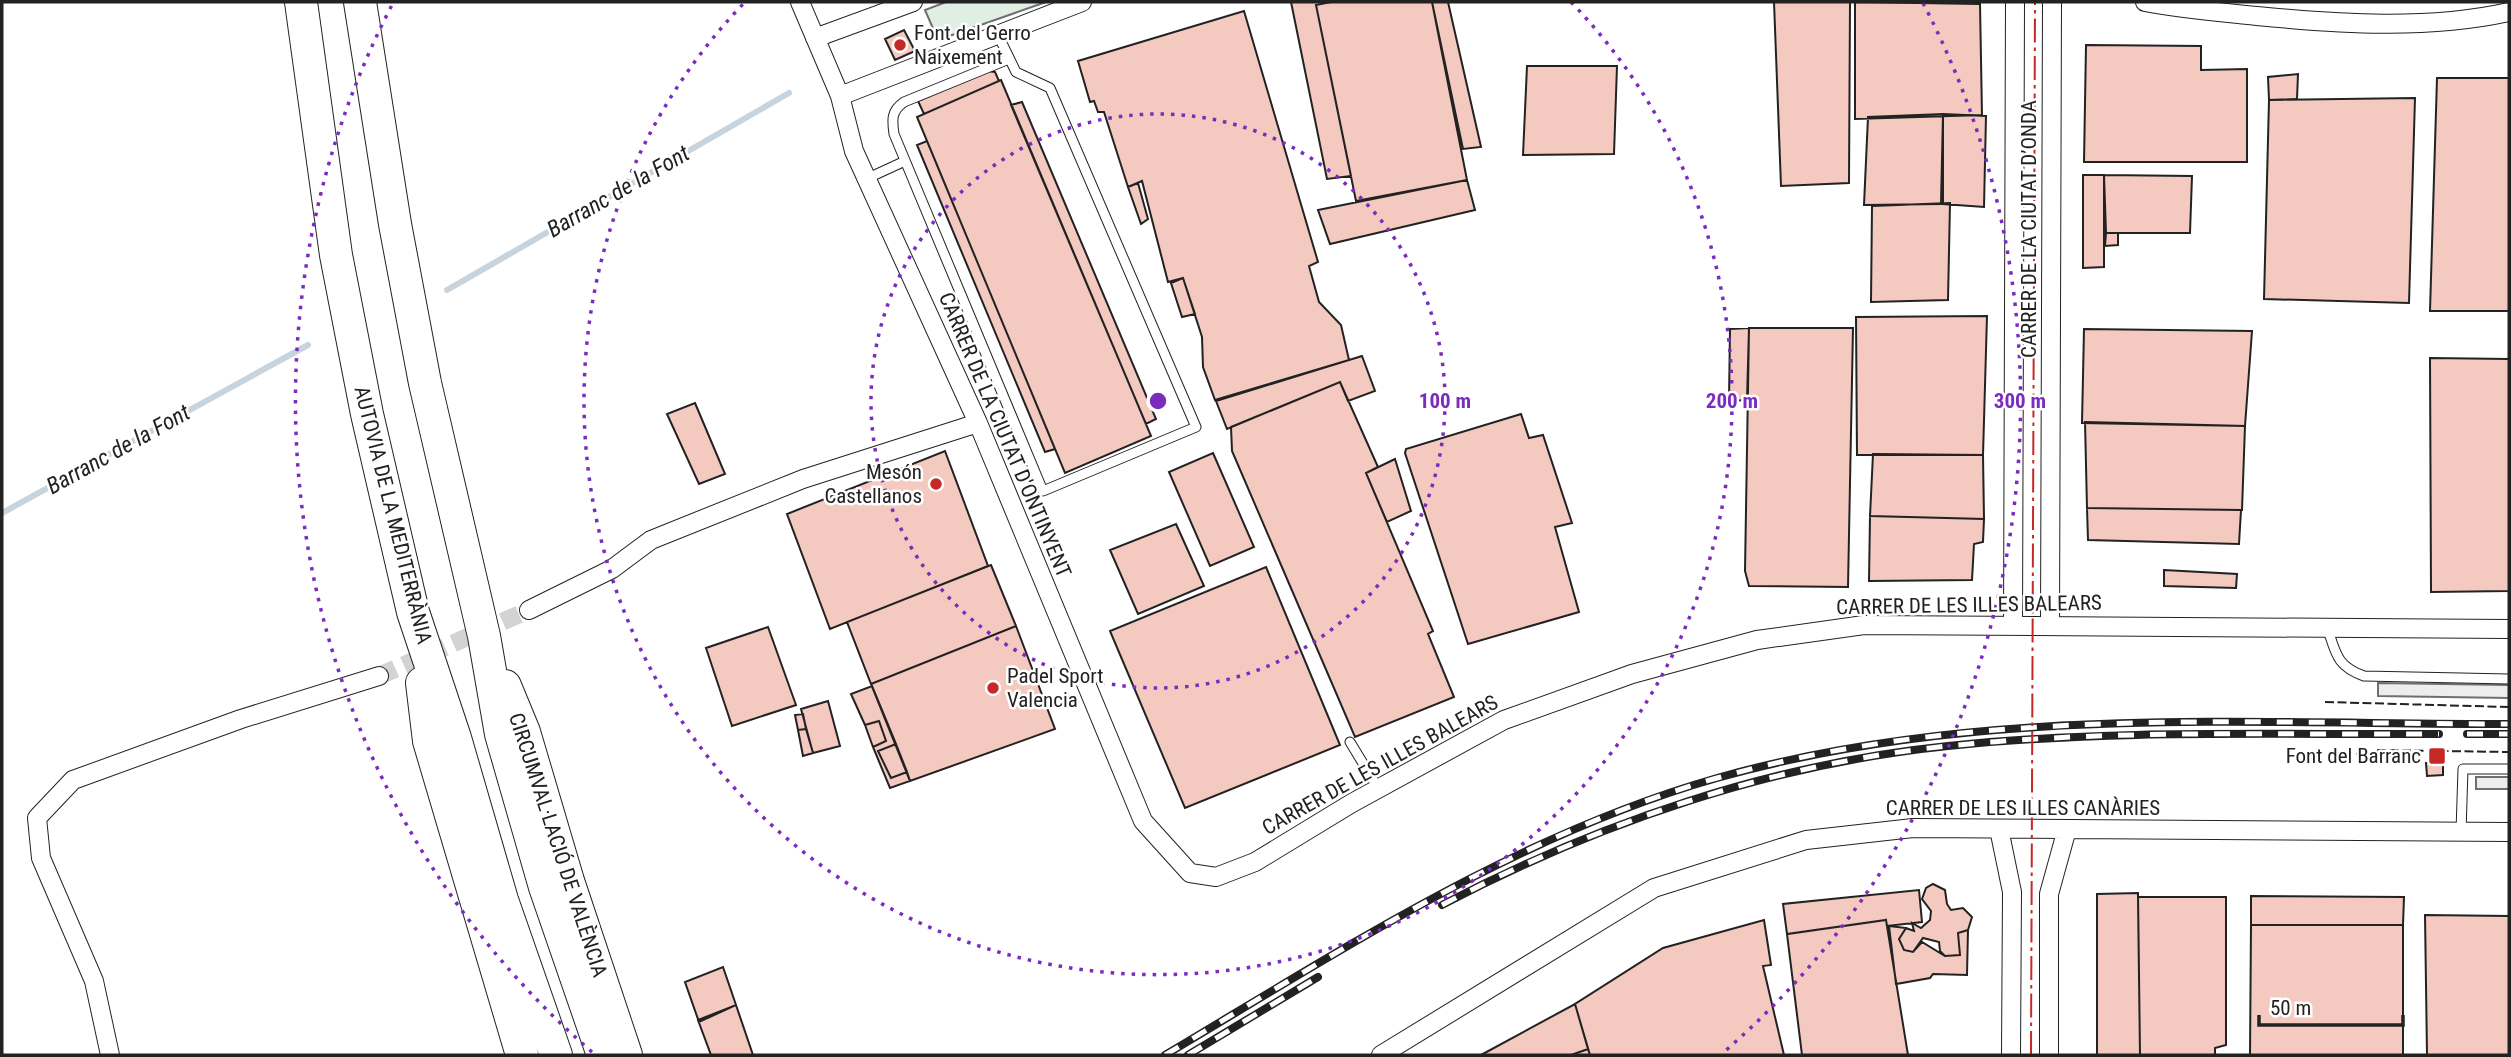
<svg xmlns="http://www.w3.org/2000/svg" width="2511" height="1057" font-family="'Roboto Condensed',sans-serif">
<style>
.green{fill:#e0efe3;stroke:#6f6f6f;stroke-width:2}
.parking{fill:#ededed;stroke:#6f6f6f;stroke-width:2}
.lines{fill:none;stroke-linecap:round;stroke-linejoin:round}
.stream{stroke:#c7d3dd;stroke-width:6}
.building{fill:#f3c9c0;stroke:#222;stroke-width:2}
.minor-tunnel{stroke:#d3d3d3;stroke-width:18;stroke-dasharray:18 9;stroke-linecap:butt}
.service-casing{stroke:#222;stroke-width:11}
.minor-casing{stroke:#222;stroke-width:20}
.motorway-casing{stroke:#222;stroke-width:34}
.service{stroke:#fff;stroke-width:9}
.minor{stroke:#fff;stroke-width:18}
.motorway{stroke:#fff;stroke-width:32}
.rail-casing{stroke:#222;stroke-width:8}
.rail{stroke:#fff;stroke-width:5;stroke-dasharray:16;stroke-linecap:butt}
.fence{stroke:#222;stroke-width:2;stroke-dasharray:9 3.5;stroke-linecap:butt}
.power{stroke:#c62828;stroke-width:2;stroke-dasharray:24 5 3.5 5;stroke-linecap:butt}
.ring{fill:none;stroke:#7b2cbf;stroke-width:3.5;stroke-dasharray:3.5 7}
.poi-dot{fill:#c62828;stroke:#fff;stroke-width:2.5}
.labels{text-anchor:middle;stroke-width:5;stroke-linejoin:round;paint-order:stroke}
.poi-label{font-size:21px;fill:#222;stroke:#fff;text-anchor:start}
.street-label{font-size:21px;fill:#222;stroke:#fff}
.water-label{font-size:23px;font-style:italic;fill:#222;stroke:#fff}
.centre{fill:#7b2cbf;stroke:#fff;stroke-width:3.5}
.ring-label{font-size:21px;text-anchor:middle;font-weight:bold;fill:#7b2cbf;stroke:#fff;stroke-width:5;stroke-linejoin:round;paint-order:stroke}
</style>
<rect width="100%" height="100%" fill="#fff"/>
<path class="green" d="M946,2H1046L938,40L925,10Z"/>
<path class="parking" d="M2378,683L2509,685V698L2378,696Z
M2476,777H2509V789H2476Z"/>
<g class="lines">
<path class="stream" d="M447,290L789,93
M2,513L308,345"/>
</g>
<path class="building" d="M1291,2H1331L1316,5L1351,176L1327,179Z
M1331,2H1432L1467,180L1356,201L1316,5Z
M1432,2H1448L1481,147L1463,149Z
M1774,2H1850L1849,183L1781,186Z
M1855,2L1980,4L1982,115L1855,119Z
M1244,11L1318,262L1309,266L1319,302L1341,325L1349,360L1215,400L1203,367L1202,337L1183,278L1168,282L1142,181L1128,187L1104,112H1098L1094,101L1090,102L1078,61Z
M904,30L915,51L895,60L885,39Z
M2086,45L2201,46V70L2247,69V162H2084Z
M1527,66H1617L1614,154L1523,155Z
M988,71L995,72L999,81L924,114L918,101Z
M2298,74L2297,99L2269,100L2268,77Z
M2437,78H2509V311H2430Z
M1001,80L1151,436L1065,473L917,117Z
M2415,98L2409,303L2264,299L2269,100Z
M1022,102L1156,419L1146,424L1011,105Z
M1943,114L1986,116L1984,207L1943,204Z
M1943,114L1941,204L1864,205L1868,117Z
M927,141L1055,449L1045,452L917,145Z
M2083,175H2104V267L2083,268Z
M2104,175L2192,176L2190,233H2106Z
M1467,180L1475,210L1330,244L1318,210Z
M1138,183L1148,219L1141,224L1128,187Z
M1950,203L1948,300L1871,302L1872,206Z
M2106,233H2118V245L2105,246Z
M1183,278L1195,314L1182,317L1171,283Z
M1987,316L1983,455H1857L1856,317Z
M1749,328H1853L1848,587L1749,586L1745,571Z
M1749,328L1747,400L1729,401L1730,329Z
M2084,329L2252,331L2245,426L2082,423Z
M1362,356L1375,391L1348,401L1340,382L1227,429L1216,401Z
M2430,358L2509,359V591L2431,592Z
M1340,382L1378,467L1366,473L1433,631L1428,634L1454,697L1355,737L1232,451L1231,427Z
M695,403L725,474L699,484L667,414Z
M1521,414L1529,438L1543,435L1572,523L1555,527L1579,612L1468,644L1405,453L1406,449Z
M2085,422L2245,426L2242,510L2087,508Z
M945,451L988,566L830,629L787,514Z
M1213,453L1254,547L1210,566L1169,472Z
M1873,454L1983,455L1984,519L1870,516Z
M1395,459L1411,511L1387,522L1366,473Z
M2087,508L2241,510L2239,544L2088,540Z
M1870,516L1984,519L1983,542L1974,544L1972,580L1869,581Z
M1176,524L1204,586L1138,614L1110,550Z
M991,565L1016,626L871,684L847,622Z
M1266,567L1340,745L1185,808L1110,631Z
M2164,570L2237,574L2236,588L2164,586Z
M1016,626L1055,729L910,781L871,684Z
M768,627L796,705L732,726L706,648Z
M872,686L896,744L878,751L891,778L907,772L910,781L890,788L873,747L886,741L879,721L865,725L851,694Z
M828,701L840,746L813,753L801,709Z
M803,714L806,729L798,730L795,715Z
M879,721L886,741L873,747L865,725Z
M806,729L813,753L803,756L798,730Z
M896,744L907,772L891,778L878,751Z
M2443,762V775L2427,776L2426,763Z
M1933,884L1945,890L1947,904L1951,910L1963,908L1972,917L1968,930L1958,933L1960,955L1945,956L1940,951L1939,942L1923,938L1913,952L1904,950L1899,939L1906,928L1914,931L1912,923L1921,928L1930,920L1931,911L1922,899L1926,888Z
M1919,890L1922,922L1887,926L1886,920L1787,934L1783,904Z
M2138,893L2140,1055H2097V894Z
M2251,896L2404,897L2403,925H2251Z
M2138,897H2226V1045L2215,1048V1055H2140Z
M2425,915L2509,916V1055H2427Z
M1764,920L1771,965L1763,966L1784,1055H1590L1575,1004L1663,948Z
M1886,920L1908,1055H1802L1787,934Z
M2251,925H2403V1055H2250Z
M1889,926L1906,928L1899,939L1904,950L1913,952L1922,942L1945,956L1960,955L1958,933L1968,930L1967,975L1933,974L1930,978L1896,984Z
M723,967L736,1005L699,1022L685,982Z
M1575,1004L1588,1049L1571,1055H1481Z
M736,1005L753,1055H711L698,1020Z
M1588,1049L1590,1055H1571Z"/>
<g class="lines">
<path class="minor-tunnel" d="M379,676L529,610"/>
<defs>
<path id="service" d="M997,33L1016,72L1050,88L1196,427L1043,491L894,134C892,120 891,111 904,102L1009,59
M866,179L905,161
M2327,627C2336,653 2336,666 2364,676L2509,679
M1350,742L1378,788
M2461,832L2463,769H2509"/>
<path id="minor" d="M800,2L840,96L854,151L978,423L1143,821L1190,873L1216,877L1255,862L1352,803L1504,720L1632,674L1757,640L1864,625L2509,629
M2145,2C2182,9 2219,12 2257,16C2340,24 2427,30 2509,12
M815,38L913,2
M840,96L1082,2
M529,610L612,569L651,540L803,479L978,423
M2013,624L2015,2
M2050,624L2052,2
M1999,829L2012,892L2011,1055
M110,1055L94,981L41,858L37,818L73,780L241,719L379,676
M1381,1055L1654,888L1806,840L1913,828L2509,832
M2049,1055V894L2067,829"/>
<path id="motorway" d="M301,2L336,255L367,414L413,612L455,738L502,900L556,1055
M360,2L395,224L425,383L484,636L501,734L545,887L603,1055
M422,683L429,741L522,1055
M505,686L524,732L568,881L626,1055"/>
</defs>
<use href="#service" class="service-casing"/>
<use href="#minor" class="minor-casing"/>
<use href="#motorway" class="motorway-casing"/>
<use href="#service" class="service"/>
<use href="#minor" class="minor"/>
<use href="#motorway" class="motorway"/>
<defs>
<path id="rail" d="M2467,734H2509
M1442,905C1598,823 1771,764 1948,746C2111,729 2276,735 2439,734
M1165,1055C1342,950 1517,835 1717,778C1975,705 2244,724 2509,724
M1188,1055L1318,977"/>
</defs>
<use href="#rail" class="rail-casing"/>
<use href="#rail" class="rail"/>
<path class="fence" d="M2325,702L2509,707
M2331,754H2378V750L2509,752"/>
<path class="power" d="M2031,1055L2035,2"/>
</g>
<g class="ring">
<circle cx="1158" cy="401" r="287"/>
<path d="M1571 2A574 574 0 1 1 745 2"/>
<path d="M592 1052A862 862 0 0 1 393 3M1923 3A862 862 0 0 1 1724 1052"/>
</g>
<g class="poi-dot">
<circle cx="900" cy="45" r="7"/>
<circle cx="936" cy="484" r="7"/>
<circle cx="993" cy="688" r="7"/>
<rect x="2428" y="747" width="18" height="18" rx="3.5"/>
</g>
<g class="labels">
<g class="poi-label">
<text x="914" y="40">Font del Gerro<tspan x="914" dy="24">Naixement</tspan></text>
<text x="922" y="479" text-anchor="end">Mesón<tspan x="922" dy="24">Castellanos</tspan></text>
<text x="1007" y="683">Padel Sport<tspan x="1007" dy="24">Valencia</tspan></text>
<text x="2421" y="763" text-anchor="end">Font del Barranc</text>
</g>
<g class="street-label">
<text transform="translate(2029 229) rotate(-90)" y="7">CARRER DE LA CIUTAT D’ONDA</text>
<text transform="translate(1005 435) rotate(67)" y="7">CARRER DE LA CIUTAT D'ONTINYENT</text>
<text transform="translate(393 515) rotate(76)" y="7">AUTOVIA DE LA MEDITERRÀNIA</text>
<text transform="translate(1969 605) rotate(-1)" y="7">CARRER DE LES ILLES BALEARS</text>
<text transform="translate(1380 765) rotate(-29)" y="7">CARRER DE LES ILLES BALEARS</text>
<text x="2023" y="815">CARRER DE LES ILLES CANÀRIES</text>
<text transform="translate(558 845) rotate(72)" y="7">CIRCUMVAL·LACIÓ DE VALÈNCIA</text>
</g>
<g class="water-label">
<text transform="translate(618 191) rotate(-30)" y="8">Barranc de la Font</text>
<text transform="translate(118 449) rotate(-29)" y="8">Barranc de la Font</text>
</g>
</g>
<circle cx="1158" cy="401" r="10" class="centre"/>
<g class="ring-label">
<text x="1445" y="408">100 m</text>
<text x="1732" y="408">200 m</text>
<text x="2020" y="408">300 m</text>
</g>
<rect width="2511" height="1057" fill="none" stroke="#222222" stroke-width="7"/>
<path d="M2259 1015v10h144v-10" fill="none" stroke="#222222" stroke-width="3.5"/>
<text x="2270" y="1015" font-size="21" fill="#222222" stroke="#ffffff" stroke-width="5" paint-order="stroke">50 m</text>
</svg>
